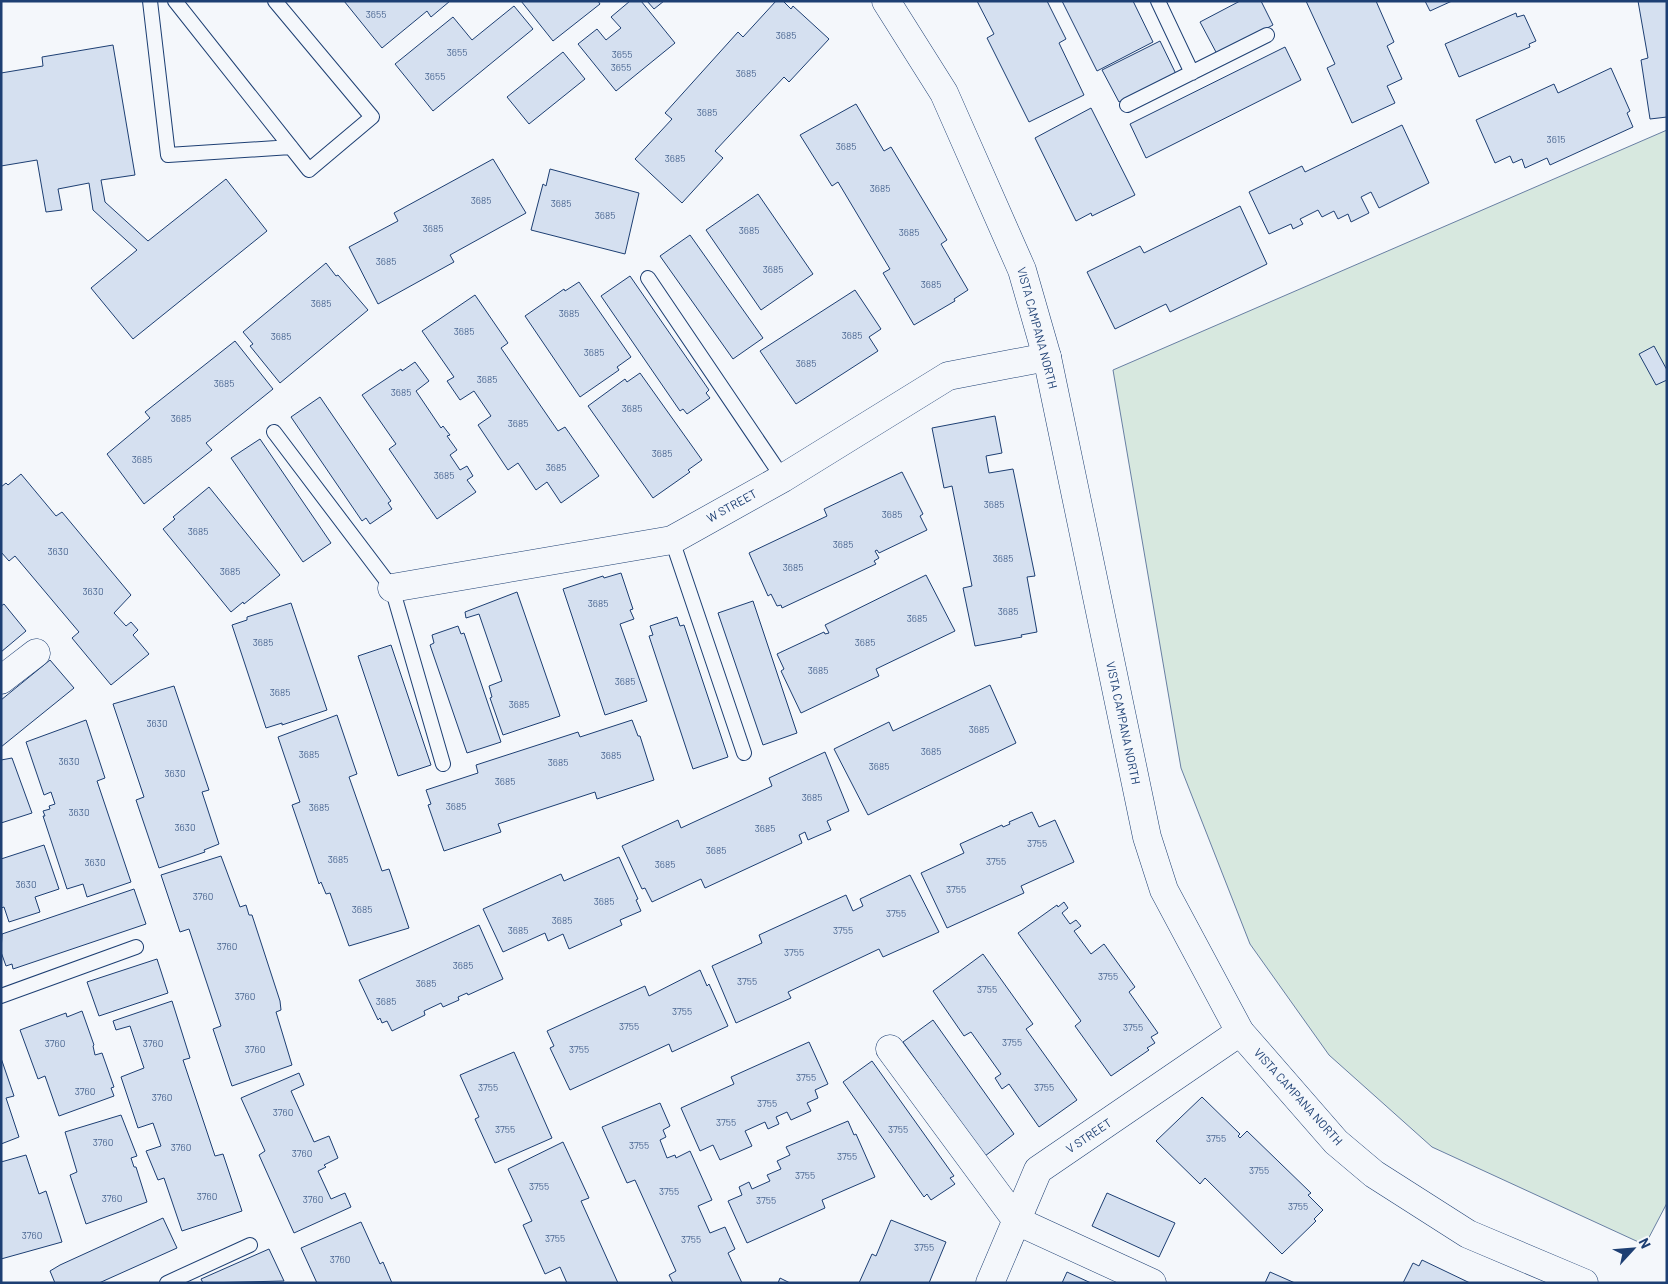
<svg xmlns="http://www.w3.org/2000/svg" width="1668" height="1284" font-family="Barlow,sans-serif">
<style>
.green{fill:#d7e8df;stroke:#687fa3}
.building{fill:#d5e0f0;stroke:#1d3f73}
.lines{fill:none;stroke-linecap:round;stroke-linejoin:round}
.lane-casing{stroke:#1d3f73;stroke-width:16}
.street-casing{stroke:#1d3f73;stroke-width:29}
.secondary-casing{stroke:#1d3f73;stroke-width:29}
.lane{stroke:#f4f7fb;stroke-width:14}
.street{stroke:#f4f7fb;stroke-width:28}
.secondary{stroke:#f4f7fb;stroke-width:28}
.labels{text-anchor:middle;stroke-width:4;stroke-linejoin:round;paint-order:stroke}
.number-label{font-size:10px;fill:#4b6792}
.street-label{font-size:12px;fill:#1d3f73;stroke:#f4f7fb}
</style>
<rect width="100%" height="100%" fill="#f4f7fb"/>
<path class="green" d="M1667,130V1203L1645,1245L1432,1147L1329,1055L1250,944L1181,768L1113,370Z"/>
<path class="building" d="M344,1H450L431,17L427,11L382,48Z
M521,1H598L600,4L553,41Z
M630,1H641L675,43L616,91L578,44L597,29L606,40L621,28L611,17Z
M647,1H664L654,9Z
M776,1H783L791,9L793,6L829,39L789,82L784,77L715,151L723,158L682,203L635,159L672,119L665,113L738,32L743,37Z
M977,1H1047L1066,39L1059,43L1084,95L1029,122L987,38L994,34Z
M1062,1H1133L1153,42L1097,71Z
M1240,1H1261L1273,25L1217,54L1200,22Z
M1306,1H1376L1394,42L1387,46L1402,79L1387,86L1395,103L1352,123L1327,68L1335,64Z
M1425,1H1452L1430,11Z
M1638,1H1667V117L1650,119L1641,60L1648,58Z
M514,6L533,29L433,111L395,64L453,17L472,40Z
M1516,13L1517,17L1524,15L1536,41L1529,44L1530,47L1459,77L1445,44Z
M1160,41L1176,74L1119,102L1102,70Z
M113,45L135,175L101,180L105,202L148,241L226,179L267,231L133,339L91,288L137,250L93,210L89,183L58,189L62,210L46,212L37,160L1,166V73L43,66L42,57Z
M1285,47L1301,80L1146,158L1130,124Z
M563,52L585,79L529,124L507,97Z
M1611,68L1630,111L1627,113L1633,127L1550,165L1547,158L1525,168L1522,159L1513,163L1510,156L1495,163L1476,120L1554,84L1558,93Z
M856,104L884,151L891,147L947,240L941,244L968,290L954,299L955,301L914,325L883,273L890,269L838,182L832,186L800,135Z
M1091,108L1135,195L1092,216L1091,213L1076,221L1035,138Z
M1402,125L1429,183L1379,208L1371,192L1361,197L1369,213L1351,222L1348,214L1338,219L1334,211L1322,217L1318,210L1300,219L1303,224L1293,229L1291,224L1269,234L1249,192L1302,166L1305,172Z
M493,159L526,213L450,255L454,262L378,304L349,247L398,221L394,213Z
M550,169L639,193L625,254L531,230L543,184L546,186Z
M758,194L813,274L761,310L706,230Z
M1240,206L1267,264L1170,312L1166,304L1115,329L1087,272L1140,246L1144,253Z
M690,235L763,338L733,359L660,256Z
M326,263L336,276L338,275L368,310L280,383L250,346L253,344L243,332Z
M630,276L709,390L706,393L710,398L687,414L683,409L680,411L601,296Z
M579,282L631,357L617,367L619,370L580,397L525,316L564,289L565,291Z
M855,290L881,329L869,337L878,351L796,404L760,351Z
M475,295L508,343L501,348L558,431L565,427L599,476L561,503L547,482L536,490L518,463L508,470L478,425L491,416L474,391L460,400L447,381L454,377L422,331Z
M235,341L273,389L206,443L212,450L144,504L107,454L150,418L145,412Z
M1654,346L1667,370V380L1656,385L1639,354Z
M415,362L429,381L416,391L441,428L443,426L450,435L447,436L457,450L450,455L460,470L467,466L473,476L467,480L476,492L437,519L389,449L396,444L362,395L401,369L402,371Z
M640,373L702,460L688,470L690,472L653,498L588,406L625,379L627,382Z
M320,397L391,501L388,503L392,509L370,524L366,518L362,521L291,417Z
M995,416L1002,453L986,456L989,473L1013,469L1035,576L1027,577L1037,632L1021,635L1022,637L975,646L963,588L972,586L952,486L944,488L932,428Z
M260,439L331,543L303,562L231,458Z
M902,472L923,514L920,516L927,530L879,553L877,550L875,551L879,558L874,561L876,564L782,608L781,605L777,606L771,594L768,596L749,553L827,516L824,509Z
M21,474L56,516L62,512L131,595L114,613L126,626L131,622L138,630L133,635L149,654L111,685L72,638L79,632L15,556L9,561L1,552V487L6,483L8,485Z
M209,487L280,575L244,604L243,602L231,612L163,529L175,519L173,517Z
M621,573L633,609L630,610L634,619L620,624L647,701L605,715L563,589L603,576L604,578Z
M926,575L955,631L876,669L879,676L801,713L781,671L784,669L777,654L824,632L825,634L829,633L825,625Z
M517,592L560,716L503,735L490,698L492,697L489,686L502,681L479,614L466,618L465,612Z
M753,601L797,733L763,745L718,613Z
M291,603L327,710L282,725V723L266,728L232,625L247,620V617Z
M4,604L26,631L1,652V606Z
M677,617L680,626L684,625L728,757L693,769L649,636L653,635L650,626Z
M458,626L461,634L464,633L501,742L467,753L430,645L434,643L432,635Z
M391,645L431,765L398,776L358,656Z
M50,660L74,688L1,747V700Z
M990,685L1016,743L868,815L834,749L889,722L893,731Z
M174,686L209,790L202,792L219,844L204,850L205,852L159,868L136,800L144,797L113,704Z
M337,715L357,774L349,777L382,871L389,869L409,928L349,946L330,893L326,894L321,882L319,884L292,805L300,802L278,737Z
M86,720L105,778L97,781L131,882L87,897L83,884L67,889L43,816H45L43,811L50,809L49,806L55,804L51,792L44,795L26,742Z
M632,720L638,736H640L654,780L597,799L595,792L498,824L501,832L444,851L428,805L431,804L426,790L478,773L476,765L578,732L580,737Z
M825,752L849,811L827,821L831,830L808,840L805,832L799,835L802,843L705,888L701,879L652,902L645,888L642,889L622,846L678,820L681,828L772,786L769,778Z
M12,758L32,813L1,823V760Z
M1032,812L1039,827L1055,820L1074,862L1021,886L1024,893L947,928L921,873L964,853L960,844L1002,825L1003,827L1010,824L1009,822Z
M44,845L59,889L35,897L40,912L9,922L4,907L1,908V859Z
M221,856L240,907L246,905L249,915H252L280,1001L281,1010L276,1012L292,1065L232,1086L213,1029L221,1026L189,929L180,932L161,875Z
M619,857L638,899L636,900L641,911L620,920L622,925L569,949L563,934L548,941L545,933L503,952L483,909L561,874L564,881Z
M910,875L939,932L883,957L879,949L788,992L791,998L736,1023L712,966L762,943L759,935L846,895L853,911L863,906L860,899Z
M134,889L146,924L13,969L12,964L6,966L1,952L2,934Z
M1064,902L1068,908L1062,913L1070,924L1076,920L1081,926L1074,931L1091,954L1104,944L1135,987L1129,992L1158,1033L1151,1037L1155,1043L1147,1048L1149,1050L1111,1076L1075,1026L1081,1021L1018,933L1057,905L1058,907Z
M479,925L503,979L468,995L467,993L458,997L459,1000L443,1007L441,1003L424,1011L425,1015L392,1031L387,1021L382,1023L380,1018L378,1020L359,980Z
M983,954L1033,1024L1026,1029L1077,1100L1039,1127L1009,1084L1002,1089L995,1078L1001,1074L971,1032L964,1036L933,991Z
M157,959L168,993L99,1016L87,982Z
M700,970L707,986L709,984L728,1026L672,1052L669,1044L570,1090L550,1048L554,1046L547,1031L645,986L649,996Z
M172,1001L190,1058L183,1060L215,1156L223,1154L242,1211L182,1231L164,1178L158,1180L146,1151L161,1146L153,1123L138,1128L121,1077L144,1068L130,1026L116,1030L113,1021Z
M82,1011L94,1045L93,1046L95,1055L102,1053L114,1087L111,1088L114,1096L59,1116L45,1076L38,1079L20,1030L66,1013L67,1017Z
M933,1020L1014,1134L985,1156L903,1042Z
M809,1042L828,1084L815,1090L818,1098L807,1103L811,1111L791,1120L787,1112L776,1117L779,1124L768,1129L765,1122L745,1131L752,1146L720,1160L713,1145L700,1151L681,1108L734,1084L731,1077Z
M514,1052L552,1138L495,1163L475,1119L479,1117L460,1075Z
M1,1058L14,1096L6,1098L19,1137L1,1144Z
M872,1061L954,1176L950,1178L955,1184L931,1200L927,1194L924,1197L843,1082Z
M299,1073L304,1085L291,1091L314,1142L329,1136L338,1158L324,1165L326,1167L318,1171L331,1199L345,1193L351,1207L294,1233L259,1155L265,1151L241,1098Z
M1202,1097L1240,1134L1238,1136L1240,1138L1247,1131L1311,1193L1308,1195L1323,1210L1314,1219L1316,1221L1282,1254L1205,1178L1200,1184L1156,1141Z
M660,1103L670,1126L663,1130L666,1137L660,1140L667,1158L675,1155L676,1158L690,1151L712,1200L698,1206L710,1233L725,1227L735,1249L728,1253L742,1283H673L669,1275L676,1271L635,1180L627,1183L602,1127Z
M121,1115L137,1156L131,1158L134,1167H136L147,1202L86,1224L70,1175L77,1172L65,1132Z
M848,1121L854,1135L856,1134L875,1177L822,1200L825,1208L747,1243L728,1201L742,1195L739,1187L749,1182L752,1189L770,1181L767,1175L781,1169L777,1161L790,1155L786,1147Z
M563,1142L589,1198L581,1201L618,1283H567L560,1267L545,1274L523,1225L532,1221L508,1169Z
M26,1155L39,1194L46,1191L62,1242L1,1259V1162Z
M1107,1193L1175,1223L1159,1257L1092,1226Z
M163,1218L177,1248L99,1283H55L50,1271L60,1265Z
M891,1220L946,1242L929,1283H859L872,1254L876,1256Z
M361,1222L380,1264L383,1262L392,1283H317L301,1248Z
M269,1249L284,1281L203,1283L201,1279Z
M1422,1260L1470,1283H1403L1413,1263L1419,1266Z
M1067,1272L1091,1283H1062Z
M1270,1272L1295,1283H1265Z
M780,1278L790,1283H778Z"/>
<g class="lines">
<defs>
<path id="lane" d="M150,1L168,155L291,147
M175,1L309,170L372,117L275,1
M1158,1L1192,73
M1127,105L1267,35
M648,278L783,478
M274,432L392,588L443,764
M672,540L744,753
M1,996L136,947
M167,1283L250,1245"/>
<path id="street" d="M392,588L672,540L783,478L948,376L1047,357
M1,680L36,653
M890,1049L1017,1221L1152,1283
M990,1283L1038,1170L1240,1032"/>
<path id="secondary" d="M886,1L944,93L1022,270L1047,357L1147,837L1164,890L1240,1032L1336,1142L1374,1174L1468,1234L1584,1283"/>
</defs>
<use href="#lane" class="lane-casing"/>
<use href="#street" class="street-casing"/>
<use href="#secondary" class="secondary-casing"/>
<use href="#lane" class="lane"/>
<use href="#street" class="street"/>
<use href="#secondary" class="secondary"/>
</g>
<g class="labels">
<g class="number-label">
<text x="376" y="18">3655</text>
<text x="786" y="39">3685</text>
<text x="457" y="56">3655</text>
<text x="622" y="58">3655</text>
<text x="621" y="71">3655</text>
<text x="746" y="77">3685</text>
<text x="435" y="80">3655</text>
<text x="707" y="116">3685</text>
<text x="1556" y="143">3615</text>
<text x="846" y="150">3685</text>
<text x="675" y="162">3685</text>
<text x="880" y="192">3685</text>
<text x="481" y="204">3685</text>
<text x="561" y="207">3685</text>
<text x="605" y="219">3685</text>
<text x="433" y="232">3685</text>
<text x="749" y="234">3685</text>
<text x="909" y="236">3685</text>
<text x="386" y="265">3685</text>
<text x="773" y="273">3685</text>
<text x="931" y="288">3685</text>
<text x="321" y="307">3685</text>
<text x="569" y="317">3685</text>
<text x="464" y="335">3685</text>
<text x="852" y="339">3685</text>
<text x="281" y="340">3685</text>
<text x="594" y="356">3685</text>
<text x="806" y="367">3685</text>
<text x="487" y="383">3685</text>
<text x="224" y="387">3685</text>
<text x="401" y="396">3685</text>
<text x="632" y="412">3685</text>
<text x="181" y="422">3685</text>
<text x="518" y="427">3685</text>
<text x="662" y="457">3685</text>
<text x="142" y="463">3685</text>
<text x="556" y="471">3685</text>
<text x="444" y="479">3685</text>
<text x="994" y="508">3685</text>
<text x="892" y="518">3685</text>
<text x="198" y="535">3685</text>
<text x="843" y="548">3685</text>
<text x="58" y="555">3630</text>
<text x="1003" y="562">3685</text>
<text x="793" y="571">3685</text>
<text x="230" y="575">3685</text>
<text x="93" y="595">3630</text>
<text x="598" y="607">3685</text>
<text x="1008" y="615">3685</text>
<text x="917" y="622">3685</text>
<text x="263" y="646">3685</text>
<text x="865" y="646">3685</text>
<text x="818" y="674">3685</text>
<text x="625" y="685">3685</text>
<text x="280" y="696">3685</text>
<text x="519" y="708">3685</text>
<text x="157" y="727">3630</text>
<text x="979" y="733">3685</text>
<text x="931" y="755">3685</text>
<text x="309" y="758">3685</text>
<text x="611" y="759">3685</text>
<text x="69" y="765">3630</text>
<text x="558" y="766">3685</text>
<text x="879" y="770">3685</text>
<text x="175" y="777">3630</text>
<text x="505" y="785">3685</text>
<text x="812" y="801">3685</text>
<text x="456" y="810">3685</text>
<text x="319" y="811">3685</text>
<text x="79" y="816">3630</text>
<text x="185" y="831">3630</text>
<text x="765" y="832">3685</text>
<text x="1037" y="847">3755</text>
<text x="716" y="854">3685</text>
<text x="338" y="863">3685</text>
<text x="996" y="865">3755</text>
<text x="95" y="866">3630</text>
<text x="665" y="868">3685</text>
<text x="26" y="888">3630</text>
<text x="956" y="893">3755</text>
<text x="203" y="900">3760</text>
<text x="604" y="905">3685</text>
<text x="362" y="913">3685</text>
<text x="896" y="917">3755</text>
<text x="562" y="924">3685</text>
<text x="518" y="934">3685</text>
<text x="843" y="934">3755</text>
<text x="227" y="950">3760</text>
<text x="794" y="956">3755</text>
<text x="463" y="969">3685</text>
<text x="1108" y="980">3755</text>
<text x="747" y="985">3755</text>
<text x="426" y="987">3685</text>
<text x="987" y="993">3755</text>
<text x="245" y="1000">3760</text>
<text x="386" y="1005">3685</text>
<text x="682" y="1015">3755</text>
<text x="629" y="1030">3755</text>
<text x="1133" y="1031">3755</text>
<text x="1012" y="1046">3755</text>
<text x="55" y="1047">3760</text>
<text x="153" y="1047">3760</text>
<text x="255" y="1053">3760</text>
<text x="579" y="1053">3755</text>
<text x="806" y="1081">3755</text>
<text x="488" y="1091">3755</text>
<text x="1044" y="1091">3755</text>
<text x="85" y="1095">3760</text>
<text x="162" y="1101">3760</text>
<text x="767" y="1107">3755</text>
<text x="283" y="1116">3760</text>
<text x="726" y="1126">3755</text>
<text x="505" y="1133">3755</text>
<text x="898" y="1133">3755</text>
<text x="1216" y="1142">3755</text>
<text x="103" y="1146">3760</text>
<text x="639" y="1149">3755</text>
<text x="181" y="1151">3760</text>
<text x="302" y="1157">3760</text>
<text x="847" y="1160">3755</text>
<text x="1259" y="1174">3755</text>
<text x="805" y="1179">3755</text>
<text x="539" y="1190">3755</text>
<text x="669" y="1195">3755</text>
<text x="207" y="1200">3760</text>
<text x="112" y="1202">3760</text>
<text x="313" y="1203">3760</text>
<text x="766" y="1204">3755</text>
<text x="1298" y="1210">3755</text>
<text x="32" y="1239">3760</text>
<text x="555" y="1242">3755</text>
<text x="691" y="1243">3755</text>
<text x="924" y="1251">3755</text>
<text x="340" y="1263">3760</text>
</g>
<g class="street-label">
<text transform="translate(1037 328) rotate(75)" y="4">VISTA CAMPANA NORTH</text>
<text transform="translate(732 506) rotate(-29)" y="4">W STREET</text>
<text transform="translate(1123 723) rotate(78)" y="4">VISTA CAMPANA NORTH</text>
<text transform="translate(1298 1097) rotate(48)" y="4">VISTA CAMPANA NORTH</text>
<text transform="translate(1089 1136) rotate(-34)" y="4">V STREET</text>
</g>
</g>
<rect width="1668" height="1284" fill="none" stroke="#1d3f73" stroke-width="5"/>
<g transform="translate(1633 1249) rotate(64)" stroke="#f4f7fb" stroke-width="4" paint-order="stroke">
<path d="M0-4L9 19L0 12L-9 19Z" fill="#1d3f73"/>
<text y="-8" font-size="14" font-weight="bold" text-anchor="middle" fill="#1d3f73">N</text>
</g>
</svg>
